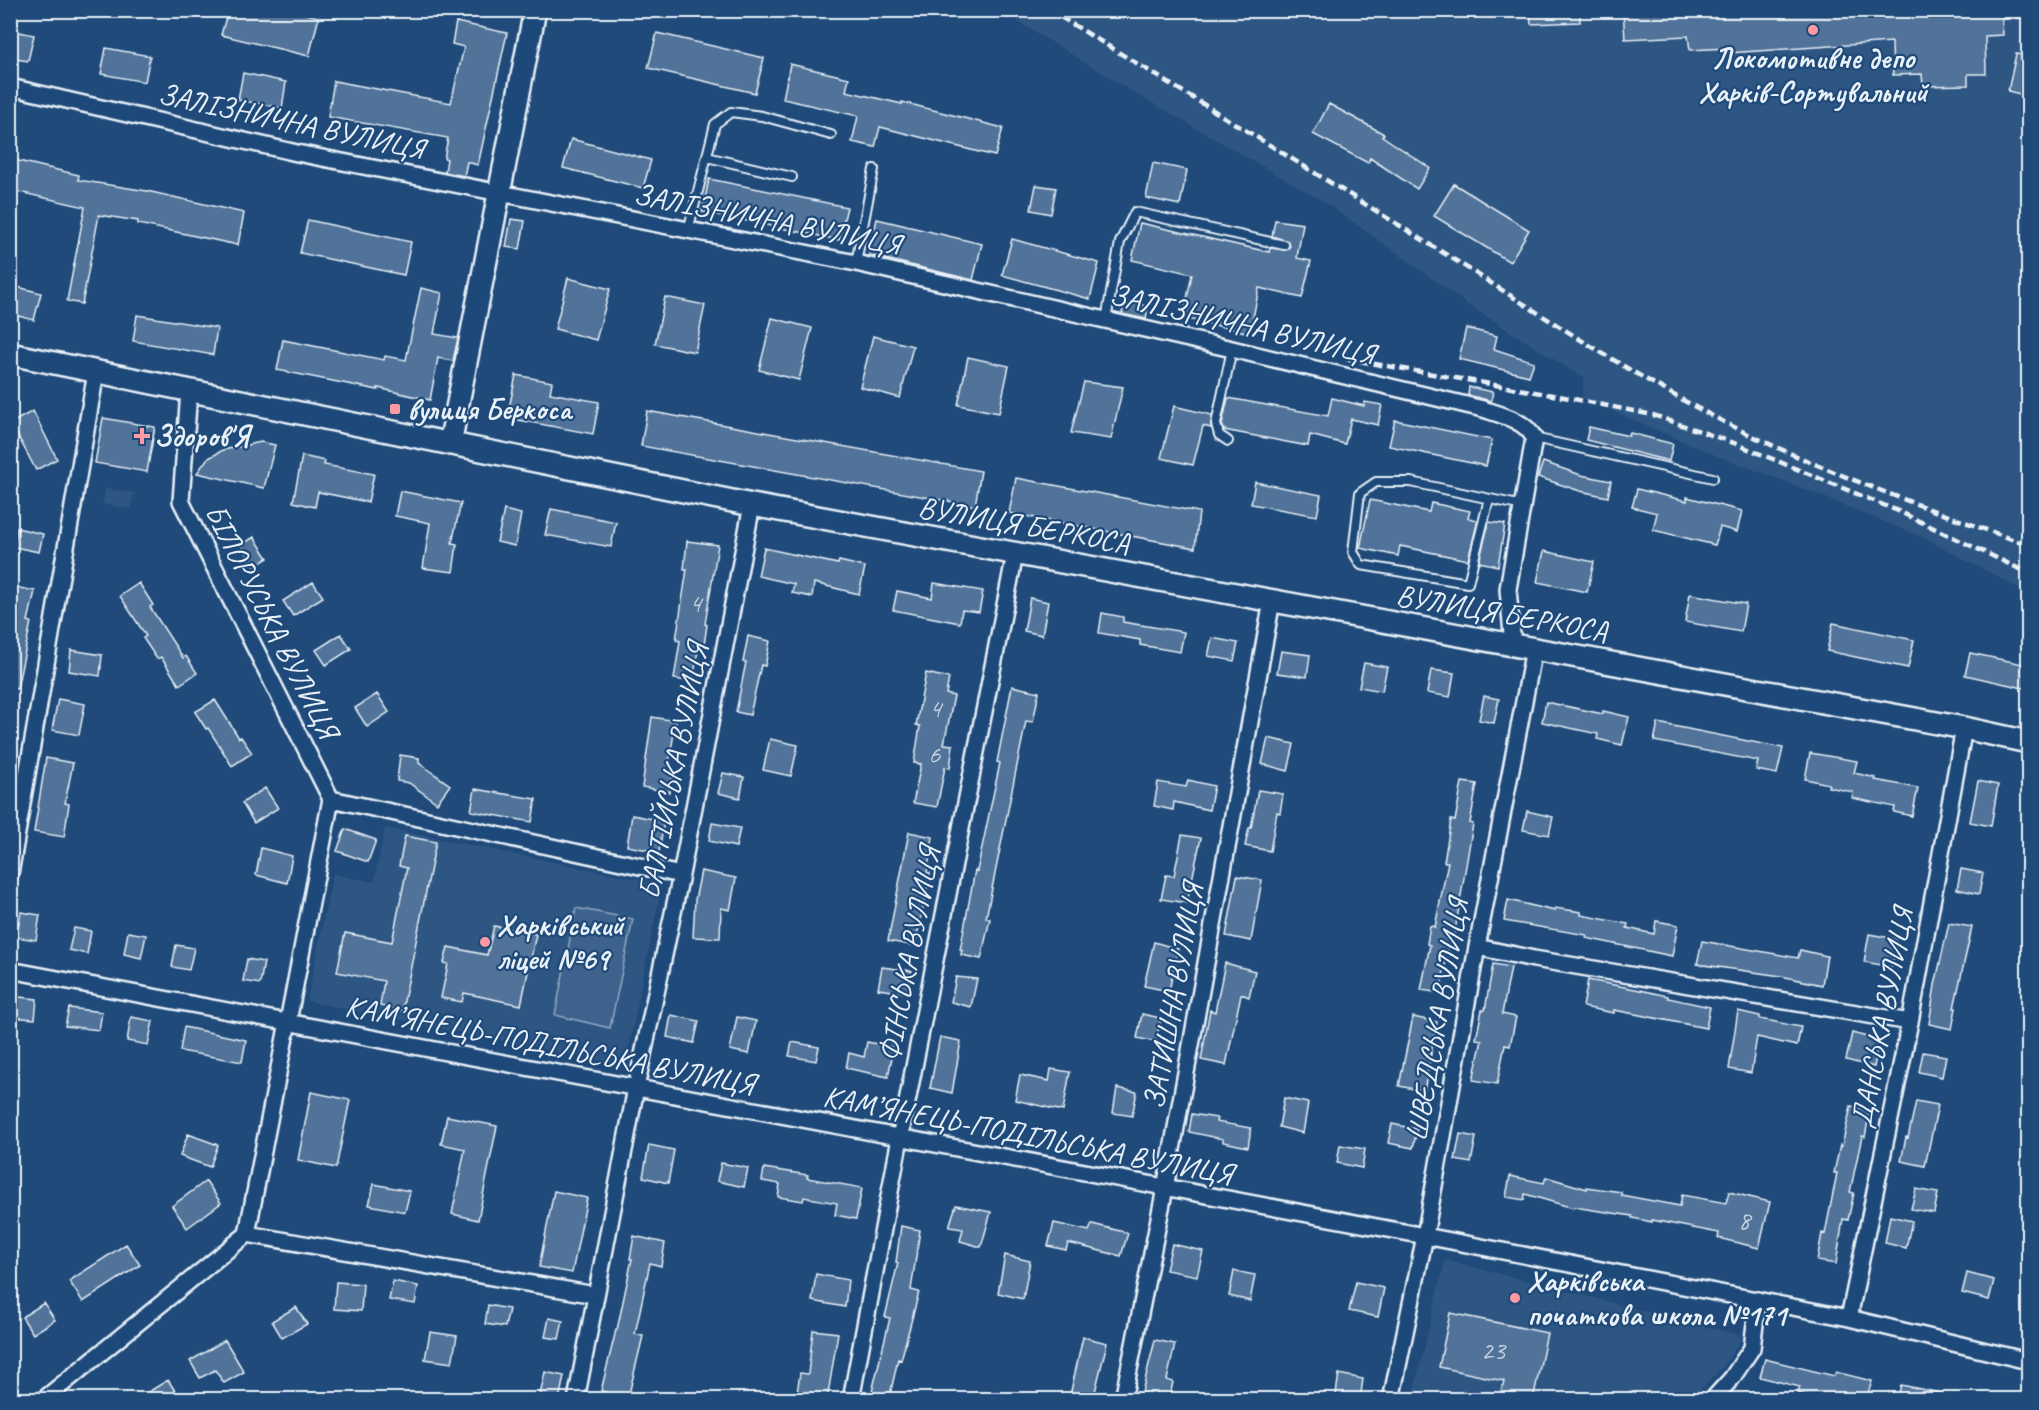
<svg xmlns="http://www.w3.org/2000/svg" width="2039" height="1410" font-family="Caveat,sans-serif">
<style>
.built{fill:#2e5683}
.green{fill:#3c628c;stroke:#92aac2;stroke-width:1.5}
.building{fill:#517399;stroke:#e8f1f8;stroke-width:1.5}
.lines{fill:none;stroke-linecap:round;stroke-linejoin:round}
.lane-casing{stroke:#e8f1f8;stroke-width:12}
.street-casing{stroke:#e8f1f8;stroke-width:20}
.secondary-casing{stroke:#e8f1f8;stroke-width:26}
.lane{stroke:#1f4a7a;stroke-width:8}
.street{stroke:#1f4a7a;stroke-width:15}
.secondary{stroke:#1f4a7a;stroke-width:21}
.rail{stroke:#e8f1f8;stroke-width:4.5;stroke-dasharray:9 4.5;stroke-linecap:butt}
.poi-dot{fill:#ff9aa2;stroke:#1f4a7a;stroke-width:2}
.labels{text-anchor:middle;stroke-width:4.5;stroke-linejoin:round;paint-order:stroke}
.number-label{font-size:27px;fill:#c2d2e0}
.poi-label{font-size:30px;font-weight:bold;fill:#e8f1f8;stroke:#1f4a7a;text-anchor:start}
.street-label{font-size:30px;fill:#e8f1f8;stroke:#1f4a7a}
</style>
<rect width="100%" height="100%" fill="#1f4a7a"/>
<filter id="ink" filterUnits="userSpaceOnUse"><feTurbulence type="fractalNoise" baseFrequency=".0167" numOctaves="2"/><feDisplacementMap in="SourceGraphic" scale="12" xChannelSelector="R" yChannelSelector="G"/><feConvolveMatrix kernelMatrix="1 2 1 2 8 2 1 2 1" color-interpolation-filters="sRGB"/></filter>
<g filter="url(#ink)">
<path class="built" d="M1001,11H2028V593L1926,539L1789,483L1715,455L1582,398L1584,378L1468,305L1397,253L1323,201L1133,92Z
M105,488L134,493L131,509L103,504Z
M385,828L662,884L625,1066L307,1001L333,874L374,882Z
M1445,1260L1743,1336L1723,1367L1692,1399L1412,1400Z"/>
<path class="green" d="M576,908L633,919L610,1028L555,1015Z"/>
<path class="building" d="M228,10H289L319,17L309,56L221,35Z
M1530,10H1580V22L1531,24Z
M1623,10H1839V12L2001,10L2003,35L1985,36L1986,74H1968V85L1923,86L1922,74L1893,75L1892,42L1728,53L1727,48L1690,50L1688,36L1625,39Z
M456,22L507,33L478,165L467,162L464,176L445,172L447,159L444,158L448,138L328,117L334,81L451,103L464,47L452,44Z
M10,30L34,35L28,61L10,58Z
M657,33L764,58L755,93L648,68Z
M106,48L150,56L145,82L101,74Z
M2016,54L2028,56V96L2008,91Z
M790,64L849,78L846,91L902,104V102L1003,128L995,156L880,127L875,147L852,142L858,116L783,99Z
M243,73L286,82L282,108L238,100Z
M1329,104L1384,134L1382,136L1430,168L1417,189L1370,158L1368,163L1313,134Z
M571,139L651,160L643,188L563,168Z
M10,159L79,175L78,180L147,191L244,213L238,245L138,224V221L99,215L82,304L67,301L85,207L10,190Z
M1153,163L1187,170L1180,205L1146,198Z
M709,179L847,207L839,240L702,212Z
M1454,184L1529,230L1510,262L1434,216Z
M1036,185L1056,188L1051,214L1031,210Z
M511,219L525,221L520,249L506,247Z
M877,219L982,244L973,280L869,255Z
M308,220L411,242L404,275L300,253Z
M1275,220L1303,224L1297,258L1311,261L1302,298L1259,288L1250,333L1183,318L1192,274L1132,260L1140,223L1269,252L1270,248L1286,250L1290,246L1288,241L1272,236Z
M1012,239L1099,263L1090,299L1002,275Z
M568,278L610,289L596,340L555,329Z
M10,285L41,293L34,320L10,314Z
M421,288L442,293L434,334L458,338L453,361L438,358L430,400L378,388V390L277,370L283,340L384,360L385,356L406,360Z
M665,297L705,305L695,352L655,344Z
M1124,302L1148,306L1146,319L1122,314Z
M137,315L217,328L213,355L133,341Z
M772,318L812,328L799,380L759,370Z
M1466,328L1497,336L1494,349L1534,362L1529,376L1459,359Z
M873,336L913,346L900,398L860,387Z
M968,357L1009,366L999,413L958,405Z
M516,375L552,382L550,393L599,402L593,434L507,418Z
M1084,382L1123,387L1111,439L1071,433Z
M1469,387L1493,392L1491,401L1468,395Z
M1228,398L1328,416L1332,398L1364,406L1365,402L1382,405L1378,425L1351,419L1345,444L1310,435L1308,446L1224,430L1222,424Z
M1174,406L1212,415L1211,428L1203,426L1193,465L1161,458Z
M33,411L57,459L36,470L11,423Z
M647,411L981,471L975,506L641,446Z
M103,418L155,427L147,472L95,463Z
M1395,420L1492,440L1486,466L1389,446Z
M1589,427L1629,436L1630,433L1673,444L1669,461L1586,440Z
M261,442L275,445L264,488L197,473L207,459L223,450Z
M302,456L325,461L324,465L374,474L368,502L318,492L315,507L293,502Z
M1543,462L1581,475L1611,481L1608,497L1580,491L1538,477Z
M1016,478L1199,512L1195,548L1009,513Z
M1255,482L1321,495L1317,516L1251,504Z
M1637,489L1687,501V497L1742,511L1737,532L1720,527L1715,545L1653,530L1657,513L1632,507Z
M400,491L461,503L452,543L457,544L453,572L423,568L430,523L395,516Z
M1370,500L1429,512L1431,503L1470,511L1468,518L1478,520L1468,560L1400,546L1398,556L1360,548Z
M551,509L616,522L611,547L545,535Z
M504,510L521,514L515,546L497,542Z
M1489,522L1505,524L1498,566L1479,562Z
M17,528L43,534L39,552L14,547Z
M254,537L268,558L255,566L241,545Z
M687,541L718,545L705,624L707,625L704,645L699,644L693,682L674,679L680,641L676,640L687,569H684Z
M764,548L838,564L839,561L865,567L859,594L814,583L812,597L792,593L794,584L758,576Z
M1544,551L1594,562L1587,592L1537,582Z
M313,582L323,597L293,616L283,601Z
M139,583L153,605L150,607L183,658L186,656L197,673L179,685L161,657L157,659L143,638L146,636L120,596Z
M934,583L983,591L979,612L962,610L960,623L893,610L897,591L932,598Z
M10,586L35,591L28,621L31,622L17,689L10,688V636L17,605L10,604Z
M1690,594L1746,604L1741,632L1685,622Z
M1030,598L1048,602L1042,635L1024,631Z
M1102,613L1123,617V622L1184,632L1180,652L1140,645V640L1099,633Z
M1833,623L1914,640L1908,668L1827,651Z
M341,634L351,649L326,665L316,650Z
M748,636L770,641L765,666L761,665L750,715L736,712L746,662H743Z
M1212,638L1238,643L1234,661L1208,656Z
M71,650L102,655L100,676L69,671Z
M1281,651L1310,655L1307,677L1277,673Z
M1970,653L2028,665V689L1965,675Z
M1364,663L1387,667L1382,691L1359,687Z
M1431,670L1454,673L1450,697L1427,693Z
M926,673L949,678L946,694L954,696L944,744L953,745L950,768L945,767L937,807L913,803L921,764L914,763L920,726L916,725Z
M1012,686L1039,692L1033,722L1026,721L986,918L990,919L981,959L961,955L962,950H960L975,870L977,871L1000,763L997,762Z
M377,694L389,712L367,727L355,708Z
M1484,696L1499,699L1494,723L1479,720Z
M58,699L85,704L79,735L52,730Z
M215,700L239,738L241,737L252,753L232,766L208,728L206,729L195,712Z
M1546,702L1603,714V711L1629,717L1622,745L1597,739L1598,734L1542,722Z
M652,717L676,721L668,769L673,770L670,792L642,787Z
M1658,723L1783,748L1777,774L1756,770L1758,761L1654,741Z
M1268,738L1294,744L1288,771L1262,764Z
M770,739L798,745L791,776L763,770Z
M1810,753L1857,761L1854,773L1876,778L1875,780L1918,788L1912,816L1894,812L1895,807L1852,798L1853,792L1828,787L1829,784L1805,779Z
M400,755L419,758V763L450,785L437,803L409,783L397,781Z
M46,758L73,763L65,803L69,804L64,837L34,832Z
M723,773L744,777L740,798L718,793Z
M1188,780L1214,786L1209,810L1174,802L1173,810L1154,806L1158,782L1186,787Z
M1978,781L1998,785L1991,826L1970,822Z
M1462,782L1477,784L1470,823L1473,824L1452,949H1448L1440,993L1421,990L1430,945L1427,944L1430,926L1435,927L1448,862H1444L1451,820L1455,821Z
M265,788L278,808L254,823L242,803Z
M475,789L536,799L532,822L471,811Z
M1258,790L1283,794L1280,813L1277,812L1270,851L1245,846L1249,828H1251Z
M1527,811L1553,817L1549,835L1523,830Z
M632,815L664,821L659,852L627,846Z
M712,823L740,828L736,847L709,841Z
M345,829L376,840L368,862L337,851Z
M909,832L933,837L927,873H930L915,946L888,941Z
M1182,835L1201,838L1187,903L1161,899L1166,875L1174,876Z
M405,836L436,842L402,1011L380,1006L384,981L337,972L345,933L392,942L407,868L399,866Z
M261,848L292,856L287,883L256,875Z
M1961,869L1983,873L1979,894L1957,889Z
M701,871L736,878L730,910L721,908L720,938L693,937L695,900Z
M1237,876L1262,880L1251,941L1226,936Z
M1508,900L1555,911V908L1581,912V915L1628,924L1627,928L1654,934L1656,921L1678,925L1672,956L1586,938L1587,935L1504,921Z
M21,912L40,915L36,940L16,937Z
M1949,923L1972,927L1954,1008H1956L1952,1029L1929,1024L1935,985Z
M494,926L536,934L521,1005L464,993L462,1002L441,998L448,964L444,963L448,947L487,955Z
M74,928L91,931L87,954L69,950Z
M128,932L146,935L141,958L124,954Z
M1869,934L1897,939L1892,967L1864,962Z
M1702,941L1798,958L1800,950L1827,956L1822,985L1781,976L1697,964Z
M1154,942L1178,949L1169,991L1144,986Z
M176,945L194,948L189,970L172,967Z
M247,959L264,962L260,984L243,981Z
M1225,963L1255,971L1249,997L1241,994L1226,1065L1201,1060L1210,1010L1215,1012Z
M1493,964L1511,967L1502,1014L1516,1017L1510,1046L1505,1045L1497,1084L1473,1080L1482,1040L1476,1039L1482,1010H1485Z
M882,967L912,971L907,993L878,989Z
M956,977L977,979L971,1007L951,1002Z
M1588,980L1635,989L1668,996V998L1710,1007L1706,1028L1614,1010V1013L1583,1007Z
M10,996L37,999L35,1019L10,1017Z
M69,1008L102,1012L99,1030L65,1026Z
M1738,1011L1760,1016V1019L1801,1027L1797,1046L1757,1037L1751,1073L1729,1069Z
M1142,1014L1161,1018L1156,1042L1137,1038Z
M671,1015L699,1021L694,1043L667,1037Z
M131,1017L153,1021L148,1045L127,1041Z
M737,1017L756,1021L749,1054L730,1050Z
M1413,1017L1437,1022L1424,1091L1399,1086Z
M184,1027L246,1040L242,1062L180,1051Z
M1852,1033L1879,1040L1874,1067L1846,1060Z
M940,1037L961,1041L952,1093L930,1088Z
M792,1042L819,1047L816,1061L789,1056Z
M867,1042L894,1047L888,1077L846,1068L849,1053L864,1057Z
M1923,1052L1946,1056L1942,1077L1919,1072Z
M1051,1069L1070,1072L1063,1111L1015,1100L1020,1075L1049,1081Z
M1117,1088L1137,1092L1132,1116L1113,1113Z
M311,1092L350,1100L336,1168L298,1160Z
M1284,1098L1308,1103L1303,1133L1279,1127Z
M1916,1101L1938,1105L1925,1166L1901,1161L1906,1137L1908,1138Z
M1851,1106L1870,1110L1865,1137L1862,1136L1850,1192L1854,1193L1848,1220L1843,1219L1836,1264L1817,1261L1822,1233L1825,1234L1837,1173H1834L1840,1145L1842,1146Z
M1192,1114L1217,1118L1216,1122L1251,1128L1248,1147L1223,1142V1139L1189,1132Z
M447,1116L497,1126L478,1220L452,1214L465,1149L441,1144Z
M1392,1124L1417,1129L1413,1148L1388,1143Z
M188,1134L218,1145L210,1167L180,1156Z
M1460,1134L1476,1137L1471,1163L1455,1160Z
M649,1145L674,1150L668,1183L643,1177Z
M1340,1145L1365,1149L1362,1168L1337,1163Z
M721,1163L748,1168L744,1187L717,1181Z
M764,1168L808,1175L807,1178L862,1188L856,1219L835,1215L837,1203L804,1197L803,1201L778,1197L780,1184L762,1181Z
M1510,1176L1544,1183L1546,1177L1587,1189V1187L1621,1192V1195L1680,1206L1682,1195L1726,1203L1729,1192L1770,1202L1759,1248L1718,1238L1719,1233L1652,1220V1222L1632,1218V1216L1574,1207L1573,1208L1525,1194L1524,1200L1506,1197Z
M206,1181L221,1203L187,1228L172,1206Z
M374,1184L410,1191L405,1212L369,1205Z
M1916,1189L1938,1193L1934,1213L1911,1209Z
M554,1191L587,1198L572,1273L539,1267Z
M956,1205L991,1212L981,1247L960,1241L963,1229L949,1227Z
M1890,1216L1912,1221L1906,1248L1885,1243Z
M1054,1223L1089,1231L1092,1224L1128,1233L1121,1256L1068,1243L1066,1250L1048,1246Z
M901,1226L920,1230L911,1290L919,1292L901,1360L898,1359L889,1400H870L890,1318L885,1317L898,1263L896,1262Z
M634,1236L665,1243L661,1266L650,1263L635,1334L643,1336L628,1398L601,1391L616,1330H617L632,1259H630Z
M126,1244L140,1265L83,1302L69,1281Z
M1172,1244L1203,1251L1197,1276L1166,1270Z
M1005,1255L1030,1261L1023,1299L998,1293Z
M1234,1271L1255,1275L1250,1301L1229,1296Z
M1967,1273L1994,1280L1989,1300L1962,1293Z
M816,1274L848,1280L845,1307L812,1301Z
M393,1281L418,1286L415,1304L389,1300Z
M336,1282L363,1284L361,1311L334,1309Z
M1356,1282L1384,1288L1378,1317L1349,1311Z
M44,1303L55,1320L33,1334L22,1317Z
M488,1305L509,1309L505,1327L485,1324Z
M296,1307L307,1324L282,1338L272,1321Z
M1450,1313L1547,1333L1533,1400H1500L1504,1381L1439,1367Z
M549,1318L563,1321L559,1339L545,1337Z
M813,1330L838,1333L827,1400H796L800,1373L808,1374Z
M430,1332L457,1336L452,1363L425,1359Z
M1083,1337L1107,1343L1093,1400H1069Z
M225,1340L244,1372L224,1383L215,1370L200,1378L190,1361Z
M1155,1340L1175,1344L1167,1380L1173,1382L1169,1400H1140Z
M1765,1359L1834,1376L1836,1372L1872,1381L1866,1400H1825L1798,1393L1800,1387L1760,1377Z
M545,1372L564,1376L559,1400H539Z
M1339,1374L1363,1379L1360,1400H1335Z
M168,1380L181,1400H135Z
M1901,1385L1941,1393V1400H1897Z"/>
<g class="lines">
<defs>
<path id="lane" d="M707,157L792,177
M688,231L715,124L731,112L762,116L831,135
M856,263L874,169
M1106,320L1120,242L1135,212L1284,245
M1534,438L1713,478
M1228,441L1219,435L1216,424L1232,349
M1489,499L1468,583L1361,565L1353,552L1360,493L1376,482H1411L1523,506"/>
<path id="street" d="M10,87L297,153L856,263L1232,349L1483,409C1501,415 1525,420 1534,438L1508,589L1513,646
M189,391L181,501L331,799
M10,874L96,372
M1477,947L1534,959L1910,1022
M10,970L1425,1236L1849,1318L2028,1361
M595,1295L247,1234L331,799L681,875
M1849,1318L1910,1022L1964,728
M43,1400L247,1234
M576,1400L636,1088L681,875L752,505
M851,1400L900,1138L1015,554
M1123,1400L1165,1188L1272,601
M1391,1400L1425,1236L1477,947L1534,649
M1712,1400L1732,1378L1752,1348L1758,1300"/>
<path id="secondary" d="M10,354L752,505L1964,728L2028,742
M450,444L535,10"/>
</defs>
<use href="#lane" class="lane-casing"/>
<use href="#street" class="street-casing"/>
<use href="#secondary" class="secondary-casing"/>
<use href="#lane" class="lane"/>
<use href="#street" class="street"/>
<use href="#secondary" class="secondary"/>
<path class="rail" d="M1049,10C1181,90 1312,171 1442,252C1536,311 1628,373 1726,423C1823,472 1927,508 2028,545
M2002,18L2028,16
M1347,359L1564,397L1653,415L1734,443L1898,511L2028,573"/>
</g>
</g>
<g class="poi-dot">
<circle cx="1813" cy="30" r="6"/>
<rect x="389" y="403" width="12" height="12" rx="3"/>
<path d="M139 427h6v6h6v6h-6v6h-6v-6h-6v-6h6z"/>
<circle cx="485" cy="942" r="6"/>
<circle cx="1515" cy="1298" r="6"/>
</g>
<g class="labels">
<g class="number-label">
<text x="695" y="612">4</text>
<text x="935" y="717">4</text>
<text x="934" y="763">6</text>
<text x="1744" y="1229">8</text>
<text x="1493" y="1359">23</text>
</g>
<g class="poi-label">
<text x="1813" y="68" text-anchor="middle">Локомотивне депо<tspan x="1813" dy="34">Харків-Сортувальний</tspan></text>
<text x="407" y="419">вулиця Беркоса</text>
<text x="154" y="446">Здоров'Я</text>
<text x="497" y="935">Харківський<tspan x="497" dy="34">ліцей №69</tspan></text>
<text x="1527" y="1291">Харківська<tspan x="1527" dy="34">початкова школа №171</tspan></text>
</g>
<g class="street-label">
<text transform="translate(291 121) rotate(12)" y="10">ЗАЛІЗНИЧНА ВУЛИЦЯ</text>
<text transform="translate(767 219) rotate(11)" y="10">ЗАЛІЗНИЧНА ВУЛИЦЯ</text>
<text transform="translate(1242 324) rotate(13)" y="10">ЗАЛІЗНИЧНА ВУЛИЦЯ</text>
<text transform="translate(1024 525) rotate(10)" y="10">ВУЛИЦЯ БЕРКОСА</text>
<text transform="translate(1502 613) rotate(10)" y="10">ВУЛИЦЯ БЕРКОСА</text>
<text transform="translate(272 621) rotate(63)" y="10">БІЛОРУСЬКА ВУЛИЦЯ</text>
<text transform="translate(673 771) rotate(-79)" y="10">БАЛТІЙСЬКА ВУЛИЦЯ</text>
<text transform="translate(909 954) rotate(-79)" y="10">ФІНСЬКА ВУЛИЦЯ</text>
<text transform="translate(1173 996) rotate(-80)" y="10">ЗАТИШНА ВУЛИЦЯ</text>
<text transform="translate(1882 1018) rotate(-79)" y="10">ДАНСЬКА ВУЛИЦЯ</text>
<text transform="translate(1437 1020) rotate(-80)" y="10">ШВЕДСЬКА ВУЛИЦЯ</text>
<text transform="translate(550 1045) rotate(11)" y="10">КАМ’ЯНЕЦЬ-ПОДІЛЬСЬКА ВУЛИЦЯ</text>
<text transform="translate(1028 1135) rotate(11)" y="10">КАМ’ЯНЕЦЬ-ПОДІЛЬСЬКА ВУЛИЦЯ</text>
</g>
</g>
<rect width="2039" height="1410" fill="none" stroke="#1f4a7a" stroke-width="36"/>
<rect x="18" y="18" width="2003" height="1374" fill="none" stroke="#e8f1f8" stroke-width="2" filter="url(#ink)"/>
</svg>
